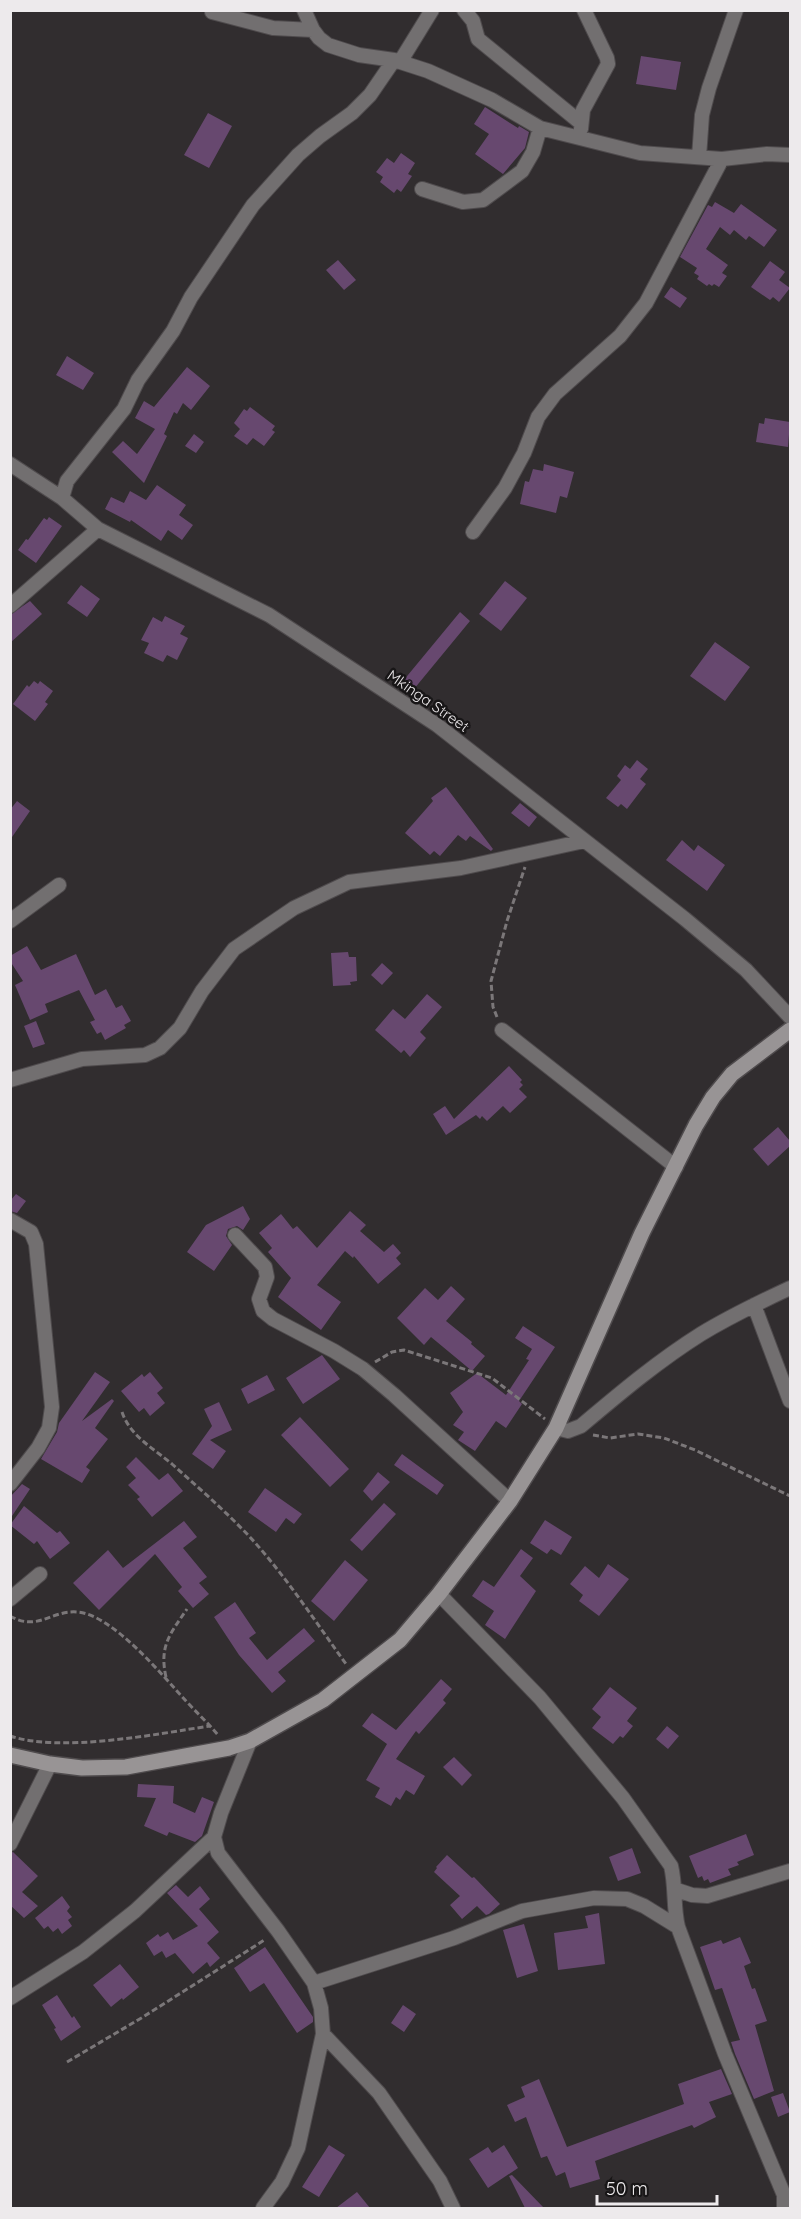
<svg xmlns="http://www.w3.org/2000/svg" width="801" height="2219" font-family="Quicksand,sans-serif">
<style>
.building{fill:#67486f}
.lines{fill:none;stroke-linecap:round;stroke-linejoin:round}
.street-casing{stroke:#4f4b4d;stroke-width:16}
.secondary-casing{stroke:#4f4b4d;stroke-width:18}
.path{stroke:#7b7779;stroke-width:3;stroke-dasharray:6 3;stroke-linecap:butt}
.street{stroke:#726f70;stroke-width:14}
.secondary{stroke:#989495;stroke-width:15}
.labels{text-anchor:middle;stroke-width:5;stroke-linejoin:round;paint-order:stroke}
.street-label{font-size:15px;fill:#edeaec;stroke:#181617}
</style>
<rect width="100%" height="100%" fill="#312d2f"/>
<path class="building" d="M641,56L681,62L676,90L636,84Z
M485,107L518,128L519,126L529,132L525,148L503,174L475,154L489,134L474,124Z
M208,113L232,126L209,168L184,155Z
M401,153L415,163L408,174L412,176L401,192L397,189L394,193L380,182L383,177L376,172L387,158L394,163Z
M715,202L734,213L741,204L777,230L764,247L749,236L746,240L734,230L730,235L720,227L706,249L728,265L722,273L727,276L719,287L714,284L712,286L709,284L707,286L697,279L699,276L694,273L697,268L680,257L708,205L712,207Z
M338,260L356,280L344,290L326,270Z
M770,261L785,272L779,280L790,288L779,302L773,297L770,300L751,287Z
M671,287L687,298L680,308L664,297Z
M67,356L94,373L83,390L56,375Z
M187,367L210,386L191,410L183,403L177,414L174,412L164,434L167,436L144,483L112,452L123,441L137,454L155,429L135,418L144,401L154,407Z
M250,407L275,426L272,430L275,432L264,446L253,438L247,445L234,436L240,429L234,423L244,409L247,411Z
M765,418L790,422L788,447L756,442L759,423L764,424Z
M194,434L204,442L196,453L185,446Z
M544,464L574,472L567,498L560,496L556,513L520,504L525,481L529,482L533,469L543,471Z
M157,485L186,505L179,515L193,525L182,540L168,530L161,541L131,520L130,522L105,509L111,497L124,503L130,491L146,500Z
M49,517L62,526L36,563L18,550L26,539L28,540L44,518L47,520Z
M505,581L527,598L501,631L479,614Z
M81,585L100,599L87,617L67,603Z
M30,601L42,614L10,643V615Z
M460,612L470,621L414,689L403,681Z
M165,616L185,626L180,634L188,638L177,660L167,655L163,662L144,653L149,643L141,640L153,617L162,622Z
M715,642L750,667L725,701L690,676Z
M34,681L38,684L40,681L53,691L45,702L48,704L35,721L13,704L27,685L29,687Z
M637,760L648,769L640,779L646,784L627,809L621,804L618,807L606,798L621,780L617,776L625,765L630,769Z
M446,787L493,849L491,851L470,836L466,841L458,835L440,856L434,851L430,855L405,833L433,801L431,798Z
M17,801L30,811L10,840V810Z
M520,803L537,817L529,827L511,813Z
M682,840L694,851L698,845L725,865L707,891L666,860Z
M27,946L41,970L76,954L95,995L106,989L116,1008L122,1005L131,1021L124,1025L126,1028L105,1040L101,1032L97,1034L90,1022L95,1020L79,990L45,1004L48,1012L30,1020L15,985L23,981L10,961V956Z
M348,952L349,957H356L357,981L350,982L351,985L333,986L331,953Z
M382,963L393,973L382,985L371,975Z
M427,994L442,1007L420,1032L426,1038L410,1057L404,1050L401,1053L375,1030L393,1009L405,1019Z
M36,1021L45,1044L33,1048L24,1026Z
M509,1066L522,1080L520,1082L523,1085L519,1089L527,1097L510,1113L503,1106L487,1121L482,1116L480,1119L476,1115L446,1135L433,1114L445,1106L454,1119Z
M778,1127L790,1141V1146L768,1166L753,1149Z
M16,1194L26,1201L17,1213L10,1211V1201Z
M243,1206L250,1219L243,1230L237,1226L228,1229L226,1236L232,1245L214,1271L187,1252L206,1225Z
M350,1211L366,1225L360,1231L384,1252L393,1244L401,1253L396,1258L401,1264L378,1284L354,1256L353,1258L345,1251L317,1285L341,1302L321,1330L278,1297L291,1278L268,1252L272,1248L259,1233L281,1214L293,1229L297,1226L317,1248Z
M451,1286L465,1299L446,1321L472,1342L471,1344L485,1356L472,1371L431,1337L424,1345L397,1318L425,1288L438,1300Z
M523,1326L555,1347L519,1401L522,1404L506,1428L496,1421L475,1451L458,1440L464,1432L453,1425L463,1412L450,1393L477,1373L506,1395L529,1360L526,1359L532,1349L515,1338Z
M322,1355L340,1379L303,1404L286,1378Z
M95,1372L110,1382L82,1421L112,1399L114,1401L95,1428L108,1439L86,1467L90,1470L82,1483L41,1459L57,1432L59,1423Z
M150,1372L163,1388L157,1393L165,1403L150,1416L144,1408L139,1412L121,1391L142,1374L144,1377Z
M267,1375L275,1390L248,1404L241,1389Z
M219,1402L232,1430L210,1440L226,1451L213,1469L192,1454L212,1426L204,1409Z
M300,1417L349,1469L330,1487L281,1435Z
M402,1454L444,1485L437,1495L394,1465Z
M136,1457L159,1480L168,1473L183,1491L152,1517L137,1499L140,1497L128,1485L136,1478L126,1467Z
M378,1472L390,1482L372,1501L363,1491Z
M22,1484L30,1489L10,1519V1497Z
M265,1488L302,1514L294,1524L286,1518L276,1532L248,1512Z
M384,1503L396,1514L362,1551L350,1540Z
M24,1506L57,1533L60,1531L70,1543L50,1559L37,1541L34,1544L10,1525Z
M545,1520L572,1537L561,1555L551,1549L547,1554L530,1543Z
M184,1521L197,1537L183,1548L207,1577L199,1583L209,1594L193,1608L178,1591L182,1587L155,1554L99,1610L73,1583L108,1550L123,1568Z
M521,1549L533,1558L520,1576L536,1591L505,1639L485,1625L494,1611L472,1596L483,1580L494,1587Z
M345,1560L368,1580L334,1621L311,1601Z
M608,1564L629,1579L599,1616L579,1601L583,1595L570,1584L585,1566L599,1578Z
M235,1602L256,1633L249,1638L267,1660L304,1628L315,1641L278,1672L286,1681L272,1693L239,1655L214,1617Z
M441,1679L452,1689L443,1700L446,1703L419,1734L416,1731L396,1759L425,1776L414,1795L406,1790L400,1800L396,1797L391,1806L375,1797L380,1788L366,1780L387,1744L362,1726L372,1713L396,1730Z
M610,1687L637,1708L627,1721L633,1726L623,1738L620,1736L613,1744L592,1728L601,1717L592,1709Z
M667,1726L679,1736L668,1749L656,1739Z
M454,1757L472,1775L462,1786L443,1767Z
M138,1784L174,1786L173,1803L195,1813L202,1797L214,1802L202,1836L195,1842L169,1832L167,1836L144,1826L156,1798L137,1797Z
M746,1834L754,1855L737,1862L739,1865L728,1869L731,1875L710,1883L708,1879L704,1881L702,1876L698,1878L689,1856Z
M632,1848L641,1873L618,1881L609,1857Z
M13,1852L38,1876L22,1892L38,1906L24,1918L10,1905V1853Z
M447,1855L472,1878L474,1877L500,1904L489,1914L486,1915L477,1906L462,1919L450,1905L460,1896L434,1872L437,1868L436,1867Z
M176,1885L188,1897L200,1886L210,1899L199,1909L219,1932L207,1943L220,1958L210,1967L207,1962L193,1974L175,1953L166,1958L162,1951L154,1956L146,1943L158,1934L160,1937L168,1932L173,1940L198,1926L167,1893Z
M62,1896L70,1907L67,1911L72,1917L68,1920L72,1926L62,1934L58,1928L53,1932L48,1926L44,1929L35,1918Z
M599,1913L605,1964L558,1970L554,1933L588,1928L585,1916Z
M524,1924L538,1971L517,1978L503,1930Z
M740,1937L751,1963L744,1966L752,1989L755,1988L767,2021L755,2025L774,2091L754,2099L735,2054L731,2042L740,2040L722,1988L715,1990L700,1947L721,1940L723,1944Z
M265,1947L313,2017V2022L297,2033L264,1983L250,1992L234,1968Z
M120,1964L139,1987L123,2000L122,1998L111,2007L93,1985Z
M57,1995L72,2018L74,2016L81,2027L61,2041L54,2029L56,2028L42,2005Z
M403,2005L416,2014L404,2032L391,2023Z
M721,2069L732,2094L709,2102L716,2117L694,2128L692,2125L595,2161L600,2179L570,2188L565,2172L556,2176L547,2156L541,2158L526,2117L515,2122L507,2105L525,2097L521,2087L539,2079L567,2147L684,2104L678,2084Z
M783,2093L790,2112L778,2117L771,2097Z
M329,2145L345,2155L319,2197L302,2187Z
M504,2145L518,2168L488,2188L469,2159L488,2147L492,2153Z
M512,2175L544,2208H525L509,2176Z
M357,2192L370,2208H336Z"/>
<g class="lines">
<defs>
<path id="street" d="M304,10L313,30L319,38L328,45L359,55L394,60L428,71L492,100L540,128L640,153L722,159L767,154L790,155
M464,10L473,21L478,39L581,123
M212,12L273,28L313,30
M400,62L432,10
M581,129L583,110L608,64L607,58L584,10
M699,157L702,115L709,88L736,10
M422,189L463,202L483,200L522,171L533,152L540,128
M10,464L62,498L98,529L269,615L437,725L685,919L746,970L790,1017
M62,498L67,481L124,409L138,380L173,331L191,297L253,205L298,155L320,136L352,113L370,95L394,60
M473,532L505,488L524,453L538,417L555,394L620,336L646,303L722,159
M10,606L98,529
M10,921L59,885
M502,1030L676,1167
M10,1080L82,1059L145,1055L160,1048L180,1028L202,991L234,949L294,908L349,882L461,868L584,841
M10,1220L31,1232L36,1244L52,1407L49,1428L38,1448L10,1484
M235,1235L265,1267L267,1277L259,1299L263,1311L273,1319L334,1351L363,1369L394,1395L510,1501
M754,1305L790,1401
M556,1428L568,1431L581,1426C619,1394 658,1361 701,1334C729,1317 760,1302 790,1288
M439,1594L540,1698L623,1798L671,1866C676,1886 673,1907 678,1927L725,2054L784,2195V2208
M10,1599L40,1574
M250,1741L221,1813L214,1837L218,1853L278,1931L314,1983L321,2008L323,2034L298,2148L282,2182L263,2208
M10,1844L50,1764
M674,1889L692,1895L707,1896L790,1871
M314,1983L454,1938L522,1911L594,1898L627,1899L644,1906L678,1927
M10,1998L83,1952L135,1911L214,1837
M323,2034L379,2093L440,2181L453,2208"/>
<path id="secondary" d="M10,1755L50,1764L82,1768L126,1767L229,1748L250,1741L323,1700L400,1640L439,1594L510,1501L556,1428L642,1233L696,1125L713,1097L732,1074L790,1030"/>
</defs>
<use href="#street" class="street-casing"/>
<use href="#secondary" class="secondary-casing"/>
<path class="path" d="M497,1017L493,1007L491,981L507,921L525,867
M375,1362L392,1352L404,1350L492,1378L545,1419
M122,1412C130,1436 153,1448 172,1464C198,1487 225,1511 249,1536C285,1575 315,1621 346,1664
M593,1435L610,1438L638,1434L664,1438L695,1450L790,1496
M10,1616C38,1632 51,1610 77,1612C112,1614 163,1676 186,1701C197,1713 208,1723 218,1735
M166,1677C159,1646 170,1634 187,1609
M10,1736C62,1753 156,1734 210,1726
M67,2062L143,2017L266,1939"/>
<use href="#street" class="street"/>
<use href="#secondary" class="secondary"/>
</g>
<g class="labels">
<g class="street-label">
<text transform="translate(428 701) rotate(35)" y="5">Mkinga Street</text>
</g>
</g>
<rect width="801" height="2219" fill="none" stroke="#edeaec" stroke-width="24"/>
<path d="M597 2195v9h120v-9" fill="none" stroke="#edeaec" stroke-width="3"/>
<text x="606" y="2195" font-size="18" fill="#edeaec" stroke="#181617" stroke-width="4.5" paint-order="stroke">50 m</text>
</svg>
